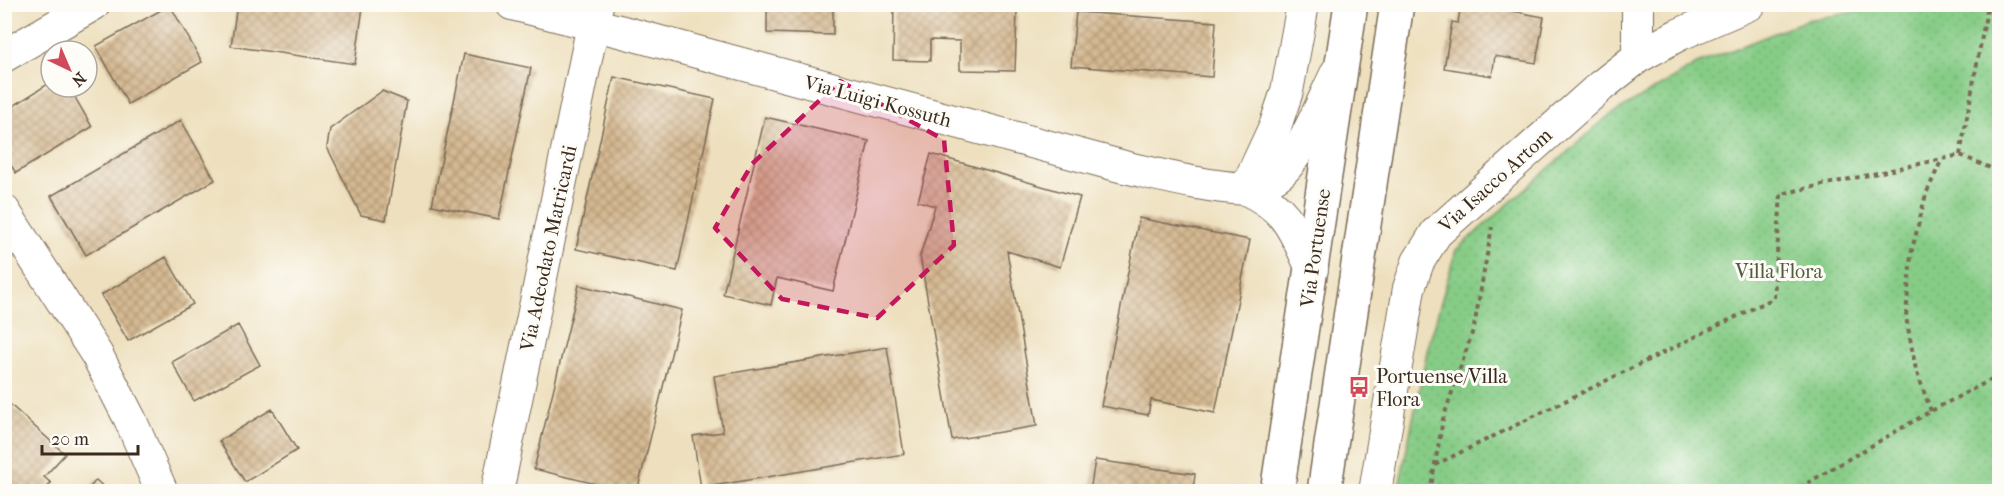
<svg xmlns="http://www.w3.org/2000/svg" width="2004" height="496" font-family="'IM FELL French Canon',serif">
<style>
.park{fill:url(#park-dots);stroke:#607b52;stroke-width:1.5}
.building{fill:url(#building-cross-hatch)}
.lines{fill:none;stroke-linecap:round;stroke-linejoin:round}
.minor-casing{stroke:#7a6a56;stroke-width:34}
.secondary-casing{stroke:#7a6a56;stroke-width:36}
.path{stroke:#7a6a56;stroke-width:4;stroke-dasharray:4.5 4.5;stroke-linecap:butt}
.minor{stroke:#fff;stroke-width:32}
.secondary{stroke:#fff;stroke-width:33}
.marked{fill:#c2185b;fill-opacity:0.2;stroke:#c2185b;stroke-width:4.5;stroke-dasharray:12 8;stroke-linejoin:round}
.labels{text-anchor:middle;stroke-width:6;stroke-linejoin:round;paint-order:stroke}
.street-label{font-size:20px;fill:#3b2a1e;stroke:#fdfcf7}
.park-label{font-size:20px;fill:#525b3d;stroke:#fdfcf7}
.poi-label{font-size:20px;fill:#3b2a1e;stroke:#fdfcf7;text-anchor:start}
</style>
<defs>
<pattern id="park-dots" width="8" height="8" patternUnits="userSpaceOnUse" patternTransform="scale(1.5)"><rect width="8" height="8" fill="#86cc86"/><path d="M2 2h.1M6 6h.1" fill="none" stroke="#75af73" stroke-width="1.8" stroke-linecap="round"/></pattern>
<pattern id="building-cross-hatch" width="8" height="8" patternUnits="userSpaceOnUse" patternTransform="scale(1.5)"><rect width="8" height="8" fill="#d5b992"/><path d="M0 0l8 8M0 8l8-8" fill="none" stroke="#ae9777"/></pattern>
</defs>
<rect width="100%" height="100%" fill="#fdfcf7"/>
<filter id="ink" filterUnits="userSpaceOnUse"><feTurbulence type="fractalNoise" baseFrequency=".0167" numOctaves="2"/><feDisplacementMap in="SourceGraphic" scale="12" xChannelSelector="R" yChannelSelector="G"/><feConvolveMatrix kernelMatrix="1 2 1 2 8 2 1 2 1" color-interpolation-filters="sRGB"/></filter>
<filter id="wash" filterUnits="userSpaceOnUse"><feTurbulence type="fractalNoise" baseFrequency=".008" numOctaves="4" result="noise"/><feDisplacementMap in="SourceGraphic" scale="24" xChannelSelector="R" yChannelSelector="G"/><feGaussianBlur stdDeviation="1.35" result="paint"/><feColorMatrix in="noise" values="0 0 0 0 0 0 0 0 0 0 0 0 0 0 0 0 0 1.4 0 .05"/><feComposite in="paint" operator="in"/></filter>
<g filter="url(#wash)">
<rect width="100%" height="100%" fill="#eee0be"/>
<path class="park" d="M1894,5L1999,10V491H1398L1428,347L1456,250L1606,118L1697,64L1807,20Z"/>
<g id="blocks">
<path class="building" d="M237,4H345L363,7L355,64L231,46Z
M767,4H833V35L767,33Z
M894,4H984V11L1017,12L1015,71L960,70V41L930,40V61L893,60Z
M1461,4H1491V7L1544,17L1536,63L1495,56L1492,76L1444,68L1452,22L1458,23Z
M170,5L202,62L128,104L96,46Z
M1076,12L1216,22L1212,77L1071,66Z
M464,54L531,68L499,219L432,205Z
M614,77L715,99L677,271L576,249Z
M51,82V87H69L92,127L16,173L4,155V112Z
M382,91L407,101L386,220L361,215L327,147L330,129Z
M765,117L869,141L833,291L777,278L771,305L723,294Z
M181,120L215,180L86,255L51,196Z
M931,154L1080,197L1060,267L1007,251L1037,426L952,440L920,256L935,206L918,201Z
M1139,218L1250,240L1215,413L1151,400L1148,415L1101,406Z
M166,257L193,304L128,341L101,295Z
M4,276L11,282L4,288Z
M579,285L682,310L637,492H629L534,469Z
M238,325L260,365L194,401L172,362Z
M887,347L904,454L701,488L693,436L723,432L714,376Z
M4,399L65,454L44,477L51,483L43,492H4Z
M272,409L297,450L245,482L219,441Z
M1095,460L1195,474L1193,492H1090Z
M96,480L109,492H86Z"/>
</g>
</g>
<g filter="url(#ink)">
<use href="#blocks" fill-opacity="0" stroke="#7a6a56" stroke-width="1.5"/>
<g class="lines">
<defs>
<path id="minor" d="M512,4L623,32L1124,167C1164,176 1205,187 1246,189L1276,124L1287,91L1303,4
M1638,4V57
M4,56L94,4
M4,211L97,355L130,419L162,492
M1312,269C1293,228 1288,209 1246,189C1258,185 1270,181 1280,173C1301,156 1324,98 1337,72
M497,492L597,5
M1375,492L1409,288L1418,262L1436,233L1601,86L1638,57L1678,35L1750,4"/>
<path id="secondary" d="M1277,492L1351,4
M1324,492L1397,4"/>
</defs>
<use href="#minor" class="minor-casing"/>
<use href="#secondary" class="secondary-casing"/>
<path class="path" d="M1960,155L1988,4
M1931,411L1916,370L1906,317L1911,254L1926,194L1942,159
M1435,465L1774,298L1781,194L1960,155L2000,172
M1430,492L1443,419L1474,327L1492,227
M1792,492L1931,411L2000,375"/>
<use href="#minor" class="minor"/>
<use href="#secondary" class="secondary"/>
</g>
</g>
<path class="marked" d="M840,81L944,140L954,245L877,318L782,299L715,228L752,164Z"/>
<defs>
<symbol id="bus-bare" viewBox="-9 -9 18 18"><path d="M-5-6H5V4H4V6H2V4H-2V6H-4V4H-5ZM-3.5-4V0h7V-4ZM-3.5 1.2v1.5H-2V1.2ZM2 1.2v1.5H3.5V1.2Z" fill="#d1495b" stroke="#fdfcf7" stroke-width="2.5" paint-order="stroke"/></symbol>
</defs>
<g fill-rule="evenodd">
<use href="#bus-bare" x="1344" y="372" width="30" height="30"/>
</g>
<g class="labels">
<g class="street-label">
<text transform="translate(878 101) rotate(15)" y="7">Via Luigi Kossuth</text>
<text transform="translate(1495 180) rotate(-42)" y="7">Via Isacco Artom</text>
<text transform="translate(548 248) rotate(-78)" y="7">Via Adeodato Matricardi</text>
<text transform="translate(1315 248) rotate(-82)" y="7">Via Portuense</text>
</g>
<g class="park-label">
<text x="1779" y="278">Villa Flora</text>
</g>
<g class="poi-label">
<text x="1376" y="383">Portuense/Villa<tspan x="1376" dy="23">Flora</tspan></text>
</g>
</g>
<rect width="2004" height="496" fill="none" stroke="#fdfcf7" stroke-width="24"/>
<g transform="translate(69 69) rotate(136)"><circle r="28" fill="#fdfcf7" stroke="#afa8a0" stroke-width="1.5"/>
<path d="M0-4.5L10 22L0 15L-10 22Z" fill="#d1495b"/>
<text y="-9" font-size="16" font-weight="bold" text-anchor="middle" fill="#3b2a1e">N</text>
</g>
<path d="M42 445v9h96v-9" fill="none" stroke="#3b2a1e" stroke-width="3"/>
<text x="51" y="445" font-size="18" fill="#3b2a1e" stroke="#fdfcf7" stroke-width="4.5" paint-order="stroke">20 m</text>
</svg>
